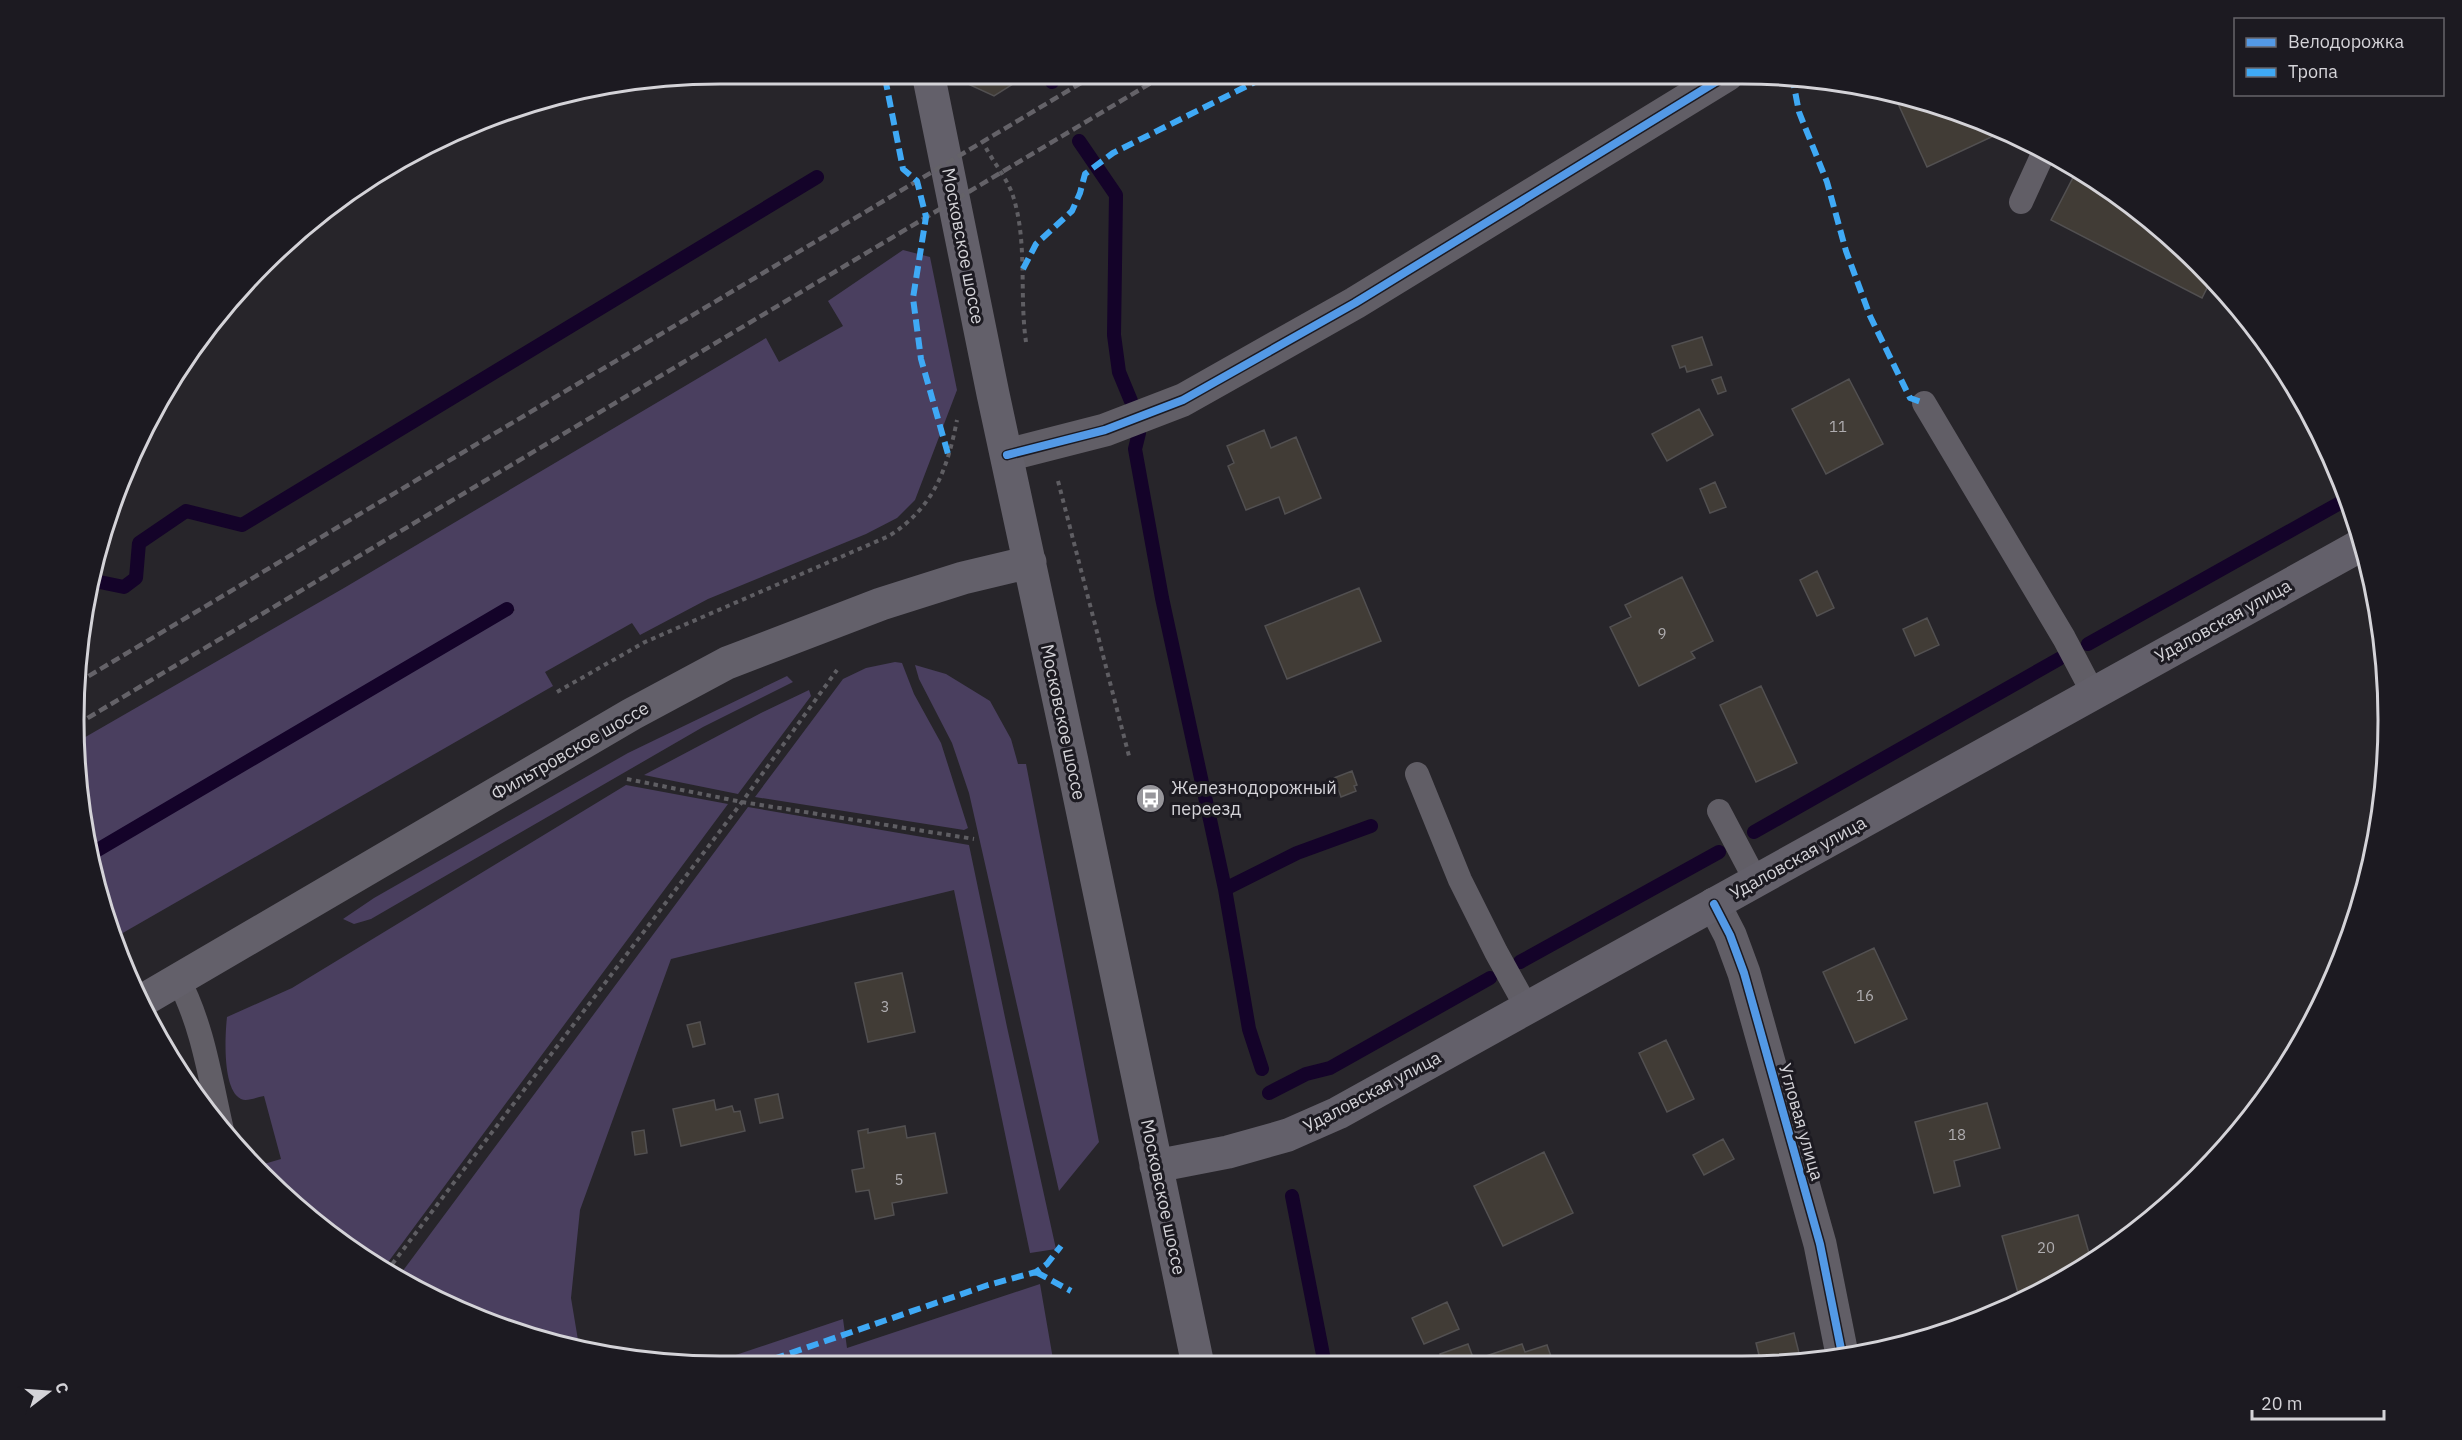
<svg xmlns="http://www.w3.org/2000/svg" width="2462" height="1440" font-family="'IBM Plex Sans',sans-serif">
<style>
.green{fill:#4a3f5f}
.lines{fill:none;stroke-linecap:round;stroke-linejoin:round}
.stream{stroke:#140329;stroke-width:14}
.building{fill:#413c36;stroke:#525051;stroke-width:1.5}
.path{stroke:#5f5e63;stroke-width:4;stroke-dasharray:4.5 4.5;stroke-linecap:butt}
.lane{stroke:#615e66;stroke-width:24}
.street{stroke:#615e66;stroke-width:33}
.secondary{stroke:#63606a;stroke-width:33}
.rail{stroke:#646268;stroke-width:4.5;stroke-dasharray:9 4.5;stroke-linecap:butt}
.quiet{stroke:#3fa9f5;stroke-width:6;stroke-dasharray:12 6;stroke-linecap:butt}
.cycleway-casing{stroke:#1c1a21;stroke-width:11}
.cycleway{stroke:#5399e6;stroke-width:8}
.labels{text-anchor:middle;stroke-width:6;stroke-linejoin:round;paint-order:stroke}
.number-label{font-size:15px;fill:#afadb0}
.street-label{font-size:18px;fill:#d4d3d8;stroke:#1c1a21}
.poi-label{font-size:18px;fill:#d4d3d8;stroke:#1c1a21;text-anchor:start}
.rim{fill:none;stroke:#d4d3d8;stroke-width:3}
</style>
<rect width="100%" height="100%" fill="#27252a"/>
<path class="green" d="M903,250L930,257L957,390L915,500L897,518L866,534L708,599L640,635L632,623L545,672L553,686L114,938L90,860L515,610L505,604L190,796L88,853L75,762V743L344,588L766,338L779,362L843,326L828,301Z
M895,662L902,663L914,694L941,743L968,828L964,830L755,797L843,679L866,668Z
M915,665L946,674L990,701L1011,739L1018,764H1026L1099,1142L1059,1191L969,793L952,743L919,679Z
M787,676L793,682L703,727L371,919L354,924L343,919L374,898L628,753Z
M809,690L811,696L738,794L644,775L761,713Z
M626,785L728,804L383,1269L361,1258L257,1166L281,1159L264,1096C257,1097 247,1102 241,1099C222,1090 225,1035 227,1017L292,988Z
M748,807L969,845L1007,1027L1056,1249L1030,1253L954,890L671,959L580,1210L571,1298L579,1346L512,1332L399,1276Z
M1040,1284L1054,1365H706L843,1319L847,1348Z"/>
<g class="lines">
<path class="stream" d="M1050,78L1052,82
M1079,141L1116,195L1114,335L1119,372L1131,401
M1139,433L1135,449L1162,598L1225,889L1249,1029L1262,1069
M90,580L124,587L136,578L139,543L186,511L242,525L817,177
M2088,644L2347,499
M1754,832L2059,659
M89,855L507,609
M1225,889L1297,853L1371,826
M1520,962L1719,852
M1269,1093L1306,1074L1330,1068L1490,978
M1292,1196L1325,1365"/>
</g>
<path class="building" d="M967,78H1020L1021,79L994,96L968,84Z
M1895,97L1949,108L2000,133L1927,167Z
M2077,170L2101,182L2199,263L2212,278L2202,298L2051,220Z
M1702,337L1712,365L1687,372L1685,366L1680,368L1672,346Z
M1721,377L1726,391L1718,394L1712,380Z
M1849,379L1883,444L1826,474L1792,409Z
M1699,409L1713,435L1667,461L1652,434Z
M1264,430L1271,448L1296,437L1321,498L1285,514L1279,497L1246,510L1228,466L1234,463L1227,446Z
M1715,482L1726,507L1710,513L1700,489Z
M1817,571L1834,608L1817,616L1800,580Z
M1682,577L1713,641L1691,652L1695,658L1639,686L1610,627L1631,617L1625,605Z
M1359,588L1381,641L1287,679L1265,626Z
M1927,618L1939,645L1915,656L1903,629Z
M1761,686L1797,763L1756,782L1720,705Z
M1352,771L1357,785L1354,786L1356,791L1341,797L1334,778Z
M1874,948L1907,1019L1855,1043L1823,972Z
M902,973L915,1032L868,1042L855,983Z
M700,1022L705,1044L693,1047L687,1025Z
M1666,1040L1694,1099L1667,1112L1639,1053Z
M778,1094L783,1118L760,1123L755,1099Z
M714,1100L716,1110L732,1106L734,1112L740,1111L745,1131L681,1146L673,1109Z
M1987,1103L2000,1148L1954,1161L1960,1186L1934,1193L1915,1122Z
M905,1126L907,1138L935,1133L947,1193L892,1203L894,1215L875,1219L869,1190L856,1192L852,1170L864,1168L858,1131L868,1129V1133Z
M644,1130L647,1153L635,1155L632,1132Z
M1723,1139L1734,1159L1704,1175L1693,1155Z
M1544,1152L1573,1213L1503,1246L1474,1186Z
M2078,1215L2091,1260L2066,1280L2018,1293L2002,1236Z
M1447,1302L1459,1329L1424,1344L1412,1318Z
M1794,1333L1799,1353L1761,1363L1756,1343Z
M1468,1344L1474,1360L1522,1344L1525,1352L1547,1345L1554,1365H1444L1440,1354Z"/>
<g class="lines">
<path class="path" d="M986,148C994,163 1008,180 1013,196C1028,243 1019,294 1026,342
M1058,481L1129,756
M557,692L645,642L889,536C933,508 947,471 957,420
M627,779L742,802L974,839
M387,1271L742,802L837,670"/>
<path class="lane" d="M2021,202L2043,154
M1924,403L2064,638L2093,693
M1417,774L1460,880L1496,952L1527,1008
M1719,811L1756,881
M178,979C203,1026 210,1078 222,1130"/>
<path class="street" d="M1007,455L1105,430L1183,400L1355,303L1727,75
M1714,904L1730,935L1744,973L1820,1244L1842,1354"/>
<path class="secondary" d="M929,78L993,394L1072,761L1198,1365
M140,1002L632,714L727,663L881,604L963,578L1030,562
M1156,1166L1228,1152L1288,1135L1338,1113L2361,545"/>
<path class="rail" d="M77,683L1091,77
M76,725L1161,77"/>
<path class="quiet" d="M1792,76L1799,112L1827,182L1846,251L1870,316L1910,398L1924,403
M885,78L903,169L917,181L926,217L913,298L921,359L948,454
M1023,269L1036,244L1072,211L1080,193L1085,174L1113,153L1265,77
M1036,1272L1071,1291
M756,1365L988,1285L1036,1272L1047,1264L1061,1246"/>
<defs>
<path id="cycleway" d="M1007,455L1105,430L1183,400L1355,303L1727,75
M1714,904L1730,935L1744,973L1820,1244L1842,1354"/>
</defs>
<use href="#cycleway" class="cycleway-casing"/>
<use href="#cycleway" class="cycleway"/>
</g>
<defs>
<symbol id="bus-disc" viewBox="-11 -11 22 22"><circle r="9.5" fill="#97969b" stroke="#1c1a21"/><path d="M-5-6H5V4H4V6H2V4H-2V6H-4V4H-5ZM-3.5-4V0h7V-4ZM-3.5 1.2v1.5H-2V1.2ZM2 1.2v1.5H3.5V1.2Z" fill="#fff"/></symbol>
</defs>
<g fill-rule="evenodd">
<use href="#bus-disc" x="1134" y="782" width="33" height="33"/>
</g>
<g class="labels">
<g class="number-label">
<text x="1838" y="432">11</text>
<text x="1662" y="639">9</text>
<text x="1865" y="1001">16</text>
<text x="885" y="1012">3</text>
<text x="1957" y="1140">18</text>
<text x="899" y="1185">5</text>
<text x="2046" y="1253">20</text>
</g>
<g class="street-label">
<text transform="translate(963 246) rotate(79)" y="6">Московское шоссе</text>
<text transform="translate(2223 621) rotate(-29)" y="6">Удаловская улица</text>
<text transform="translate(1063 722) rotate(78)" y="6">Московское шоссе</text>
<text transform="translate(570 751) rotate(-30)" y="6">Фильтровское шоссе</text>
<text transform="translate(1798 858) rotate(-29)" y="6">Удаловская улица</text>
<text transform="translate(1372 1092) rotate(-28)" y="6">Удаловская улица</text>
<text transform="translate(1801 1122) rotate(74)" y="6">Угловая улица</text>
<text transform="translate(1163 1197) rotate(78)" y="6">Московское шоссе</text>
</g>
<g class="poi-label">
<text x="1171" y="794">Железнодорожный<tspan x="1171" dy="21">переезд</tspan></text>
</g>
</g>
<path d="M0 0H2462V1440H0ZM720 84H1742A636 636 0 0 1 2378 720V720A636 636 0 0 1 1742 1356H720A636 636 0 0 1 84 720V720A636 636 0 0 1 720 84Z" fill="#1c1a21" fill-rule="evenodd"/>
<path class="rim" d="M720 84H1742A636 636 0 0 1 2378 720V720A636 636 0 0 1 1742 1356H720A636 636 0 0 1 84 720V720A636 636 0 0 1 720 84Z"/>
<rect x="2234" y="18" width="210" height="78" fill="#1c1a21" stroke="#66646a" stroke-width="1.5"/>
<rect x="2246" y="38" width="30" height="9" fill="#5399e6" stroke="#66646a" stroke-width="1.5"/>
<text x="2288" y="48" font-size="18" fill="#d4d3d8">Велодорожка</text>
<rect x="2246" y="68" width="30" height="9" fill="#3fa9f5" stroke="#66646a" stroke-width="1.5"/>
<text x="2288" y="78" font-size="18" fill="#d4d3d8">Тропа</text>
<g transform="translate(48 1392) rotate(73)" stroke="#1c1a21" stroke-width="4.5" paint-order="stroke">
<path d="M0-4.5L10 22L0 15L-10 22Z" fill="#d4d3d8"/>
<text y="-9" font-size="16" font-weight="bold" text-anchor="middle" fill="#d4d3d8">С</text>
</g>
<path d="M2252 1410v9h132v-9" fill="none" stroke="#d4d3d8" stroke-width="3"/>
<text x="2261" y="1410" font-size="18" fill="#d4d3d8" stroke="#1c1a21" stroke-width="4.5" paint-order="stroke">20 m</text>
</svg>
